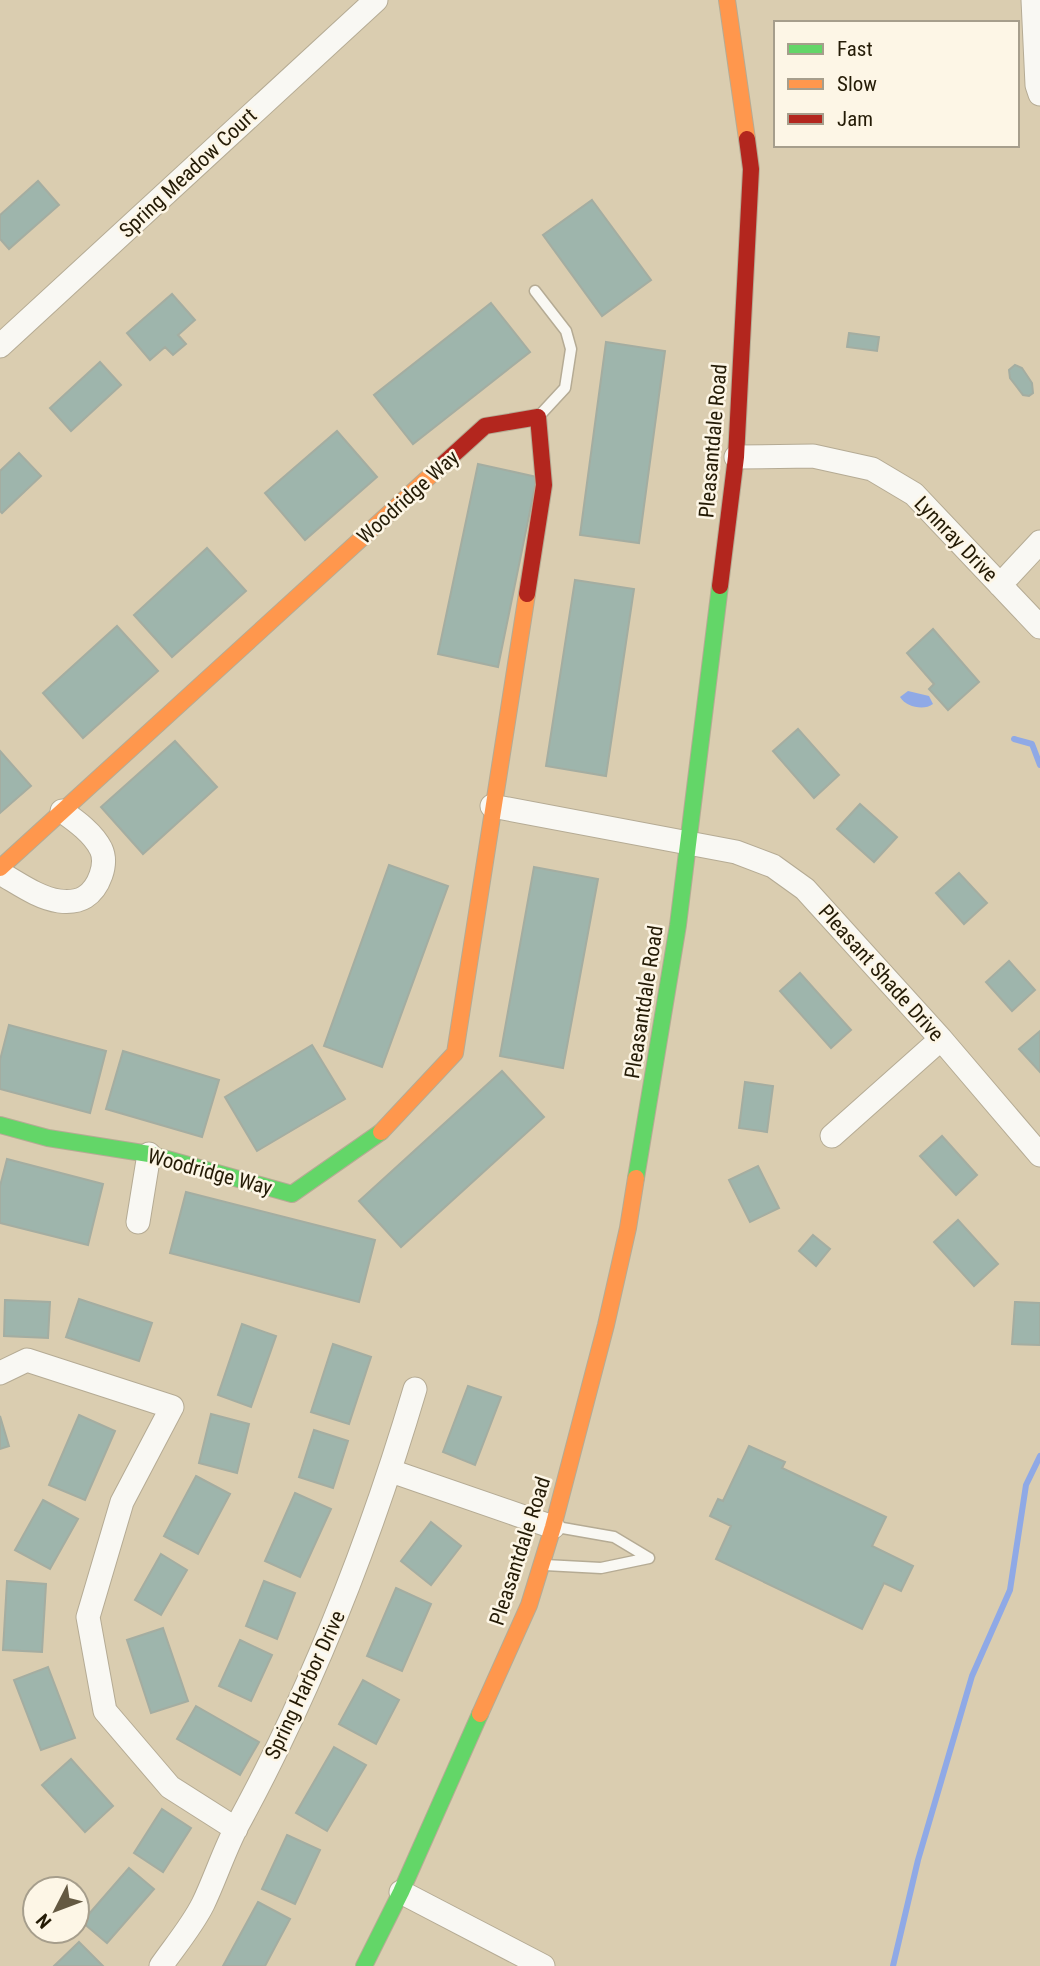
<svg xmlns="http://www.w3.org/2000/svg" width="1040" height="1966" font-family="'Roboto Condensed',sans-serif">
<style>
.water{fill:#8fa9e6}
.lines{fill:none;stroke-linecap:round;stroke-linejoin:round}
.stream{stroke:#8fa9e6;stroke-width:6}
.building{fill:#9eb5ac;stroke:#a4ada1;stroke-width:2}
.lane-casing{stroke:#b5ab94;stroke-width:13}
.street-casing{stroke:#b5ab94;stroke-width:25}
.fast-casing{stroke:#b5ab94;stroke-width:18}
.slow-casing{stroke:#b5ab94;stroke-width:18}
.jam-casing{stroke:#b5ab94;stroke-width:18}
.lane{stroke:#f9f8f3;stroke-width:10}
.street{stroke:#f9f8f3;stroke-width:23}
.fast{stroke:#63d668;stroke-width:16}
.slow{stroke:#ff974d;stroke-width:16}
.jam{stroke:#b3261e;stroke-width:16}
.labels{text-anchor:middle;stroke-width:5;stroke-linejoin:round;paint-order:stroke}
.street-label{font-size:21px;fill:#241b06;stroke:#fdf6e6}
</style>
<rect width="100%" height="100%" fill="#dacdb0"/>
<path class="water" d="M908,691L929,696L933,704C924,711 906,707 900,697Z"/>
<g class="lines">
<path class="stream" d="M1014,739L1032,744L1040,765
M893,1966L918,1860L972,1676L1010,1590L1026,1485L1040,1456"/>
</g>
<path class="building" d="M38,181L59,205L9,249L0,239V215Z
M592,200L651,280L602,316L543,235Z
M172,294L195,320L178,335L186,344L173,355L165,347L150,360L127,333Z
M491,303L530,352L413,444L374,395Z
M849,333L879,337L877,351L847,347Z
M606,342L665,351L639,543L580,535Z
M100,362L121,385L71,431L50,408Z
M1015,365L1022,368L1032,383L1033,393L1029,396L1023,395L1010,378L1009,370Z
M337,431L377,477L305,540L265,493Z
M19,453L41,476L2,513L0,511V471Z
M478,464L537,477L498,667L438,654Z
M207,548L246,591L172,657L134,615Z
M575,580L634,589L606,776L546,766Z
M117,626L158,671L83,738L43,693Z
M933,629L979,682L948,710L929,689L934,684L907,653Z
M798,729L839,775L814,798L773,751Z
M175,741L217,787L143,854L101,807Z
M0,751L31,786L0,813Z
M860,804L897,837L874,862L837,829Z
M389,865L448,886L382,1067L324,1046Z
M534,867L598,879L563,1068L500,1056Z
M959,873L987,903L964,924L936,893Z
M1009,961L1035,990L1012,1011L986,982Z
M800,973L851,1030L831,1048L780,991Z
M9,1025L106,1051L90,1113L0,1089V1060Z
M1040,1031V1072L1019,1049Z
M312,1045L345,1099L257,1151L225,1097Z
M123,1051L219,1080L202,1137L106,1109Z
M502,1071L544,1117L401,1247L359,1201Z
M745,1082L773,1086L767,1132L739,1128Z
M942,1136L977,1175L956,1195L920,1156Z
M7,1159L103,1184L88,1245L0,1223V1186Z
M758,1166L779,1208L750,1222L729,1180Z
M186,1192L375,1240L359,1302L170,1253Z
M958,1220L998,1264L974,1286L934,1242Z
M813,1235L830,1249L816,1266L799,1251Z
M79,1299L152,1323L139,1361L66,1337Z
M5,1300L50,1302L48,1338L4,1336Z
M1015,1302L1040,1303V1345L1012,1344Z
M242,1324L276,1336L251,1407L218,1395Z
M333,1344L371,1357L349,1424L311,1412Z
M468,1386L501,1397L475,1465L443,1452Z
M211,1414L249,1424L237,1473L199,1463Z
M79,1415L115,1431L85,1500L49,1485Z
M0,1416L9,1446L0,1449Z
M314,1430L348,1441L333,1488L299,1477Z
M749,1446L785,1462L782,1468L886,1517L872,1546L913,1566L901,1591L884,1583L862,1629L716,1559L731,1526L710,1516L718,1499L723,1501Z
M196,1476L230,1494L198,1554L164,1536Z
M295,1493L331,1509L300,1577L265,1561Z
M43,1500L78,1519L50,1569L15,1550Z
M431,1522L461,1546L431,1585L401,1561Z
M161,1554L187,1570L161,1615L135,1600Z
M7,1581L46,1584L42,1652L3,1650Z
M264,1581L295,1593L277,1639L246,1626Z
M396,1588L431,1604L402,1671L367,1656Z
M163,1628L188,1701L151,1713L127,1640Z
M240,1640L272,1655L251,1701L219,1686Z
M48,1667L75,1738L41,1750L14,1680Z
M363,1680L399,1700L376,1744L339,1724Z
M196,1706L259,1742L240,1775L177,1739Z
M334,1747L366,1765L327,1831L296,1813Z
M71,1759L113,1806L85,1832L42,1785Z
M162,1809L191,1828L163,1872L134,1853Z
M287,1835L320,1850L295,1904L262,1889Z
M129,1868L154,1889L107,1943L82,1922Z
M258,1902L290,1919L265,1966H223Z
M79,1942L103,1966H54Z"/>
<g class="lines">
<defs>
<path id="lane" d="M535,291L566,331L571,349L565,388L540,415
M557,1527L614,1537L649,1558
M545,1565L601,1568L649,1558"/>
<path id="street" d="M1033,0L1037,85L1040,94
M0,346L376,0
M736,457L813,456L872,469L914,494L1040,627
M1000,585L1040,542
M492,806L736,852L773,866L805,889L941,1039L1040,1155
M0,873C18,883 38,898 59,901C67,902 77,902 85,897C99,888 108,864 101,849C93,833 76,821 62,811
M832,1136L941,1039
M138,1222L149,1154
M0,1373L27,1360L172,1407L122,1502L88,1617L105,1711L170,1787L236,1829
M391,1471L553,1527
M401,1892L543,1966
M161,1966C175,1946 192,1926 203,1904C215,1879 224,1851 237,1826C313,1687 370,1541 415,1389"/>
<path id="fast" d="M0,1125L48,1138L149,1154L292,1194L381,1132
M636,1178L678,925L720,586
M364,1966L401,1892L480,1714"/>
<path id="slow" d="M727,0L747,139
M0,868L442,465
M381,1132L455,1053L527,594
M480,1714L529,1605L553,1527L606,1325L628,1228L636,1178"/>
<path id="jam" d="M442,465L485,426L538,417L544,485L527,594
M720,586L736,457L751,169L747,139"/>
</defs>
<use href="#lane" class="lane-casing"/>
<use href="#street" class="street-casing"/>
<use href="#fast" class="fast-casing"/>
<use href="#slow" class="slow-casing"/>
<use href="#jam" class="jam-casing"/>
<use href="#lane" class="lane"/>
<use href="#street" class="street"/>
<use href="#fast" class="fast"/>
<use href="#slow" class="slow"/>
<use href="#jam" class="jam"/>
</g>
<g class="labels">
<g class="street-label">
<text transform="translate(188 173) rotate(-43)" y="7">Spring Meadow Court</text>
<text transform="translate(713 441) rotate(-85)" y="7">Pleasantdale Road</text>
<text transform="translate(408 497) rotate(-42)" y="7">Woodridge Way</text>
<text transform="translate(956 539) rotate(46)" y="7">Lynnray Drive</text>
<text transform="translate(881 973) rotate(48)" y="7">Pleasant Shade Drive</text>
<text transform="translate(644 1002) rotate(-81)" y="7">Pleasantdale Road</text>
<text transform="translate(210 1172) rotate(15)" y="7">Woodridge Way</text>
<text transform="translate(520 1551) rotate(-72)" y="7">Pleasantdale Road</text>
<text transform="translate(305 1685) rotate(-65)" y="7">Spring Harbor Drive</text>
</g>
</g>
<rect x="774" y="21" width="245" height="126" fill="#fdf6e6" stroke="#a69e8c" stroke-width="2"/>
<rect x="788" y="44" width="35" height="10" fill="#63d668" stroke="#a69e8c" stroke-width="2"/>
<text x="837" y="56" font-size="21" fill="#241b06">Fast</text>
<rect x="788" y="79" width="35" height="10" fill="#ff974d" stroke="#a69e8c" stroke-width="2"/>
<text x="837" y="91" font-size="21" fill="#241b06">Slow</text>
<rect x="788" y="114" width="35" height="10" fill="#b3261e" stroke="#a69e8c" stroke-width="2"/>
<text x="837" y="126" font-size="21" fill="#241b06">Jam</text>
<g transform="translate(56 1910) rotate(228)"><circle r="33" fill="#fdf6e6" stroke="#a69e8c" stroke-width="2"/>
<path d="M0-5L12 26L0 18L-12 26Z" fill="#645942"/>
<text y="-10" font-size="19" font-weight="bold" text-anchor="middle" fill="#241b06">N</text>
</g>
</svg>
